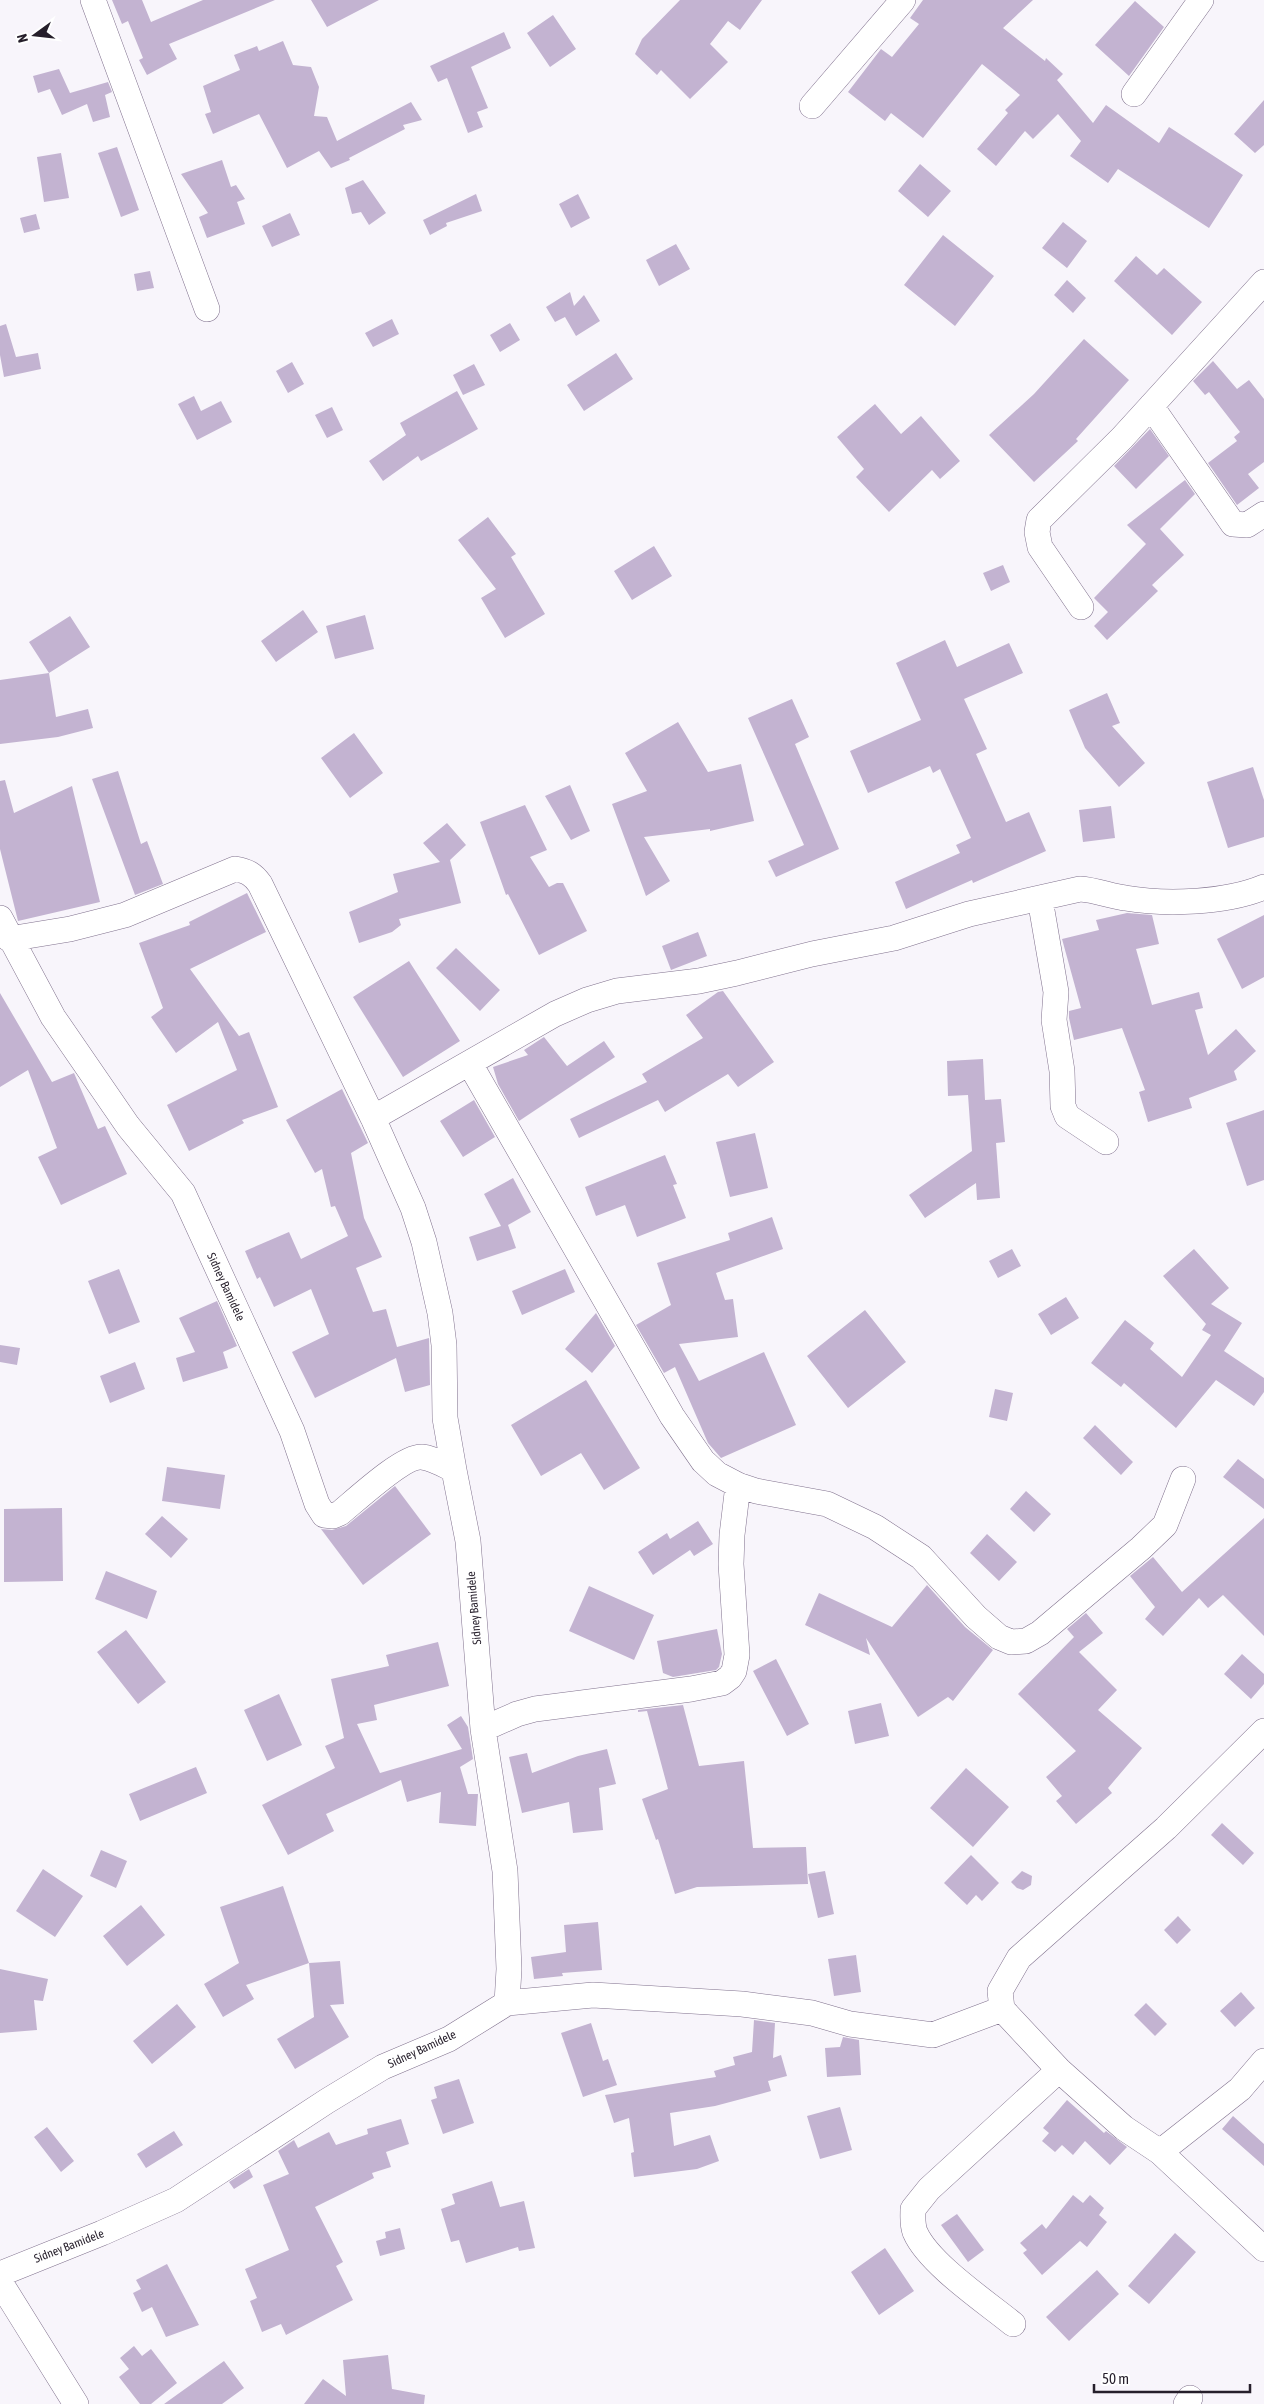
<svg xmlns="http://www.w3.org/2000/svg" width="1264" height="2404" font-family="'Asap Condensed',sans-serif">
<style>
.building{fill:#c3b3d1}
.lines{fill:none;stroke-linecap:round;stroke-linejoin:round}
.minor-casing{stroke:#81728e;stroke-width:26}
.minor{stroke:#fff;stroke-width:25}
.labels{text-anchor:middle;stroke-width:4;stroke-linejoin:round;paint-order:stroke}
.street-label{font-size:12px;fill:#261f2b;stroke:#fff}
</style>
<rect width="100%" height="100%" fill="#f8f5fb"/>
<path class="building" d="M112,0H142L151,22L203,0H275L169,44L177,59L147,75L139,60L143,58L128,21L122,24Z
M311,0H379L327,27Z
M680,0H762L740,30L728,21L710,44L728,62L690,99L661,70L657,75L635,54L642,39Z
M923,0H1033L1003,28L1045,61L1046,58L1063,74L1057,80L1093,123L1106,105L1159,143L1169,127L1243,175L1209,228L1118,169L1108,183L1070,156L1081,141L1058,114L1033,139L1025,131L996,166L977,149L1008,113L1005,110L1020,95L982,64L923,138L891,113L885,121L848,92L881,49L892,57L919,24L910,18Z
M1135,1L1164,27L1129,76L1095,45Z
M553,15L576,49L550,67L527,33Z
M504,32L511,48L471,67L488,108L477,112L483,127L468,133L447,78L438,82L430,66Z
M283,41L293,65L311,67L319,87L314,116L327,117L337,141L411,102L422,120L403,125L405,129L349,158L350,160L331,168L319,151L287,168L259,114L213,134L205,114L211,112L203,86L240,70L234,55L257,46L259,51Z
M59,69L70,93L108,82L112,92L105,95L110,117L93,122L87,104L62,115L50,89L38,93L33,76Z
M1264,100V145L1255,153L1234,134Z
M117,147L139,210L121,217L98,153Z
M61,153L69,198L44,202L37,157Z
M222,160L231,187L236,185L245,199L237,202L245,224L207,238L199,217L208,213L181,174Z
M920,164L951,191L928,217L898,191Z
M363,180L386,213L369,225L361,212L352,214L345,188Z
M476,194L482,211L446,223L447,226L430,235L423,220Z
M578,194L590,218L571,228L559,204Z
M290,213L300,235L272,247L262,226Z
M36,214L40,229L24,233L20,218Z
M1063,222L1087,241L1067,268L1042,248Z
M943,235L994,276L955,326L904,285Z
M676,244L690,269L659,286L646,260Z
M1136,256L1157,275L1164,268L1202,302L1172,335L1114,281Z
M150,271L154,288L137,291L134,274Z
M1067,280L1086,298L1073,313L1054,295Z
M570,292L574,306L584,295L600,321L576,336L565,317L555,322L546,307Z
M392,319L399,334L373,347L365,333Z
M510,323L520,340L500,352L490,335Z
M6,324L16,357L38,353L41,369L4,377L0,355V326Z
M1084,339L1129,380L1076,439L1078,441L1034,482L989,435L1034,394Z
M616,353L633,379L584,411L567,385Z
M1213,361L1237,389L1249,380L1264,399V462L1248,474L1259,488L1237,505L1208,463L1237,441L1234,437L1240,432L1209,392L1205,395L1193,381Z
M292,362L304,384L288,393L276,371Z
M474,364L485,385L463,395L453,375Z
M457,391L478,429L421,461L418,456L383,481L369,461L406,435L400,423Z
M194,396L201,411L221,401L232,422L197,440L178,404Z
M875,404L901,434L921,416L960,461L940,479L932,470L889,512L856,477L864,469L837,437Z
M332,407L343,430L327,438L315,415Z
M1150,429L1169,456L1136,489L1114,466Z
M1185,480L1195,494L1160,529L1184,555L1152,585L1158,591L1107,640L1094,626L1108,612L1094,598L1146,544L1127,525Z
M488,517L516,554L511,557L545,614L505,638L481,598L496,589L458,540Z
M654,546L672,576L632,600L614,571Z
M1003,565L1010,582L991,591L983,573Z
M303,610L318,632L276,662L261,641Z
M365,615L374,649L335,659L326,626Z
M70,616L90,647L49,673L29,642Z
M945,640L957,667L1009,643L1023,673L964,699L987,749L976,754L1006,822L1029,812L1046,851L973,883L972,880L906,909L895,882L960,853L956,845L971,838L940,769L933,773L930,766L868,793L850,751L921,720L896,663Z
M49,673L56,717L88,709L93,728L58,737L0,744V680Z
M1107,693L1120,723L1112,726L1145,763L1119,787L1085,748L1069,710Z
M792,699L809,737L795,744L839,849L776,877L768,861L804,845L748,718Z
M678,722L708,772L741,764L754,821L710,831V829L644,837L670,881L646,896L612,804L647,791L625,753Z
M354,733L383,773L350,798L321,758Z
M1253,767L1264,800V837L1228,848L1207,782Z
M118,771L141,844L147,841L163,884L135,895L92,779Z
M5,780L14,813L72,786L100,902L18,921L0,849V781Z
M570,785L590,831L571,840L545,796Z
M525,805L547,850L530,857L549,887L557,883H563L587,931L539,955L508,894L506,895L480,822Z
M1111,806L1115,838L1083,842L1079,810Z
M447,823L466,845L450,860L461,903L399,919L401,925L392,932L359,943L349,912L398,892L393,874L440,862L423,843Z
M247,893L266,932L190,969L239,1036L249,1032L278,1107L242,1120L244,1123L189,1151L167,1105L237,1070L218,1022L176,1053L151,1017L163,1008L139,943L190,925L189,922Z
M1127,913L1152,915L1159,944L1136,949L1152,1005L1199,992L1203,1008L1195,1010L1208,1055L1236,1029L1256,1051L1234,1071L1237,1080L1189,1098L1192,1108L1148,1122L1139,1092L1145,1090L1122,1028L1074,1040L1069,1018V1011L1081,1008L1062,939L1099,930L1096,920Z
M1264,915V977L1242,989L1217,939Z
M698,932L707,956L671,970L662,946Z
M456,948L500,990L480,1011L436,968Z
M409,961L460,1041L403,1077L353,997Z
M723,991L774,1062L738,1087L728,1074L665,1112L658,1100L579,1138L570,1119L647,1082L642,1074L703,1038L686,1015L718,992Z
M0,993L52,1082L74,1073L98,1129L105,1126L127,1174L61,1205L38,1157L57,1148L28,1070L0,1087Z
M544,1037L567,1066L604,1041L615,1057L519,1121L498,1084L493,1067L528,1055L524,1050Z
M983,1059L985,1100L1001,1099L1005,1142L996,1143L1000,1198L977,1200L976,1183L925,1218L909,1195L972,1151L968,1095L948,1096L947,1061Z
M342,1089L368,1143L351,1153L364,1218L382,1257L356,1268L373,1312L386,1309L397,1347L429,1338L430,1385L405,1392L396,1358L315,1398L292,1352L329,1334L311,1289L274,1307L260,1277L257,1279L245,1251L289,1232L301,1259L348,1236L335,1206L331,1207L322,1169L315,1173L286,1120Z
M474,1100L495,1137L463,1157L440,1121Z
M1264,1110V1180L1247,1186L1226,1123Z
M755,1133L768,1188L730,1197L716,1142Z
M665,1155L677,1184L673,1185L686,1218L637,1237L625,1205L596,1216L585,1187Z
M513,1178L531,1212L508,1225L516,1248L477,1261L469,1237L501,1226L484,1194Z
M772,1217L783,1249L716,1273L725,1300L733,1299L738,1337L679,1344L699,1381L764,1352L796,1425L721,1458L708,1443L675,1367L664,1373L636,1325L671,1305L657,1263L730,1240L728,1233Z
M1012,1249L1021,1266L998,1278L989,1261Z
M1194,1249L1229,1288L1211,1304L1242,1323L1224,1351L1264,1378V1392L1254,1406L1216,1380L1176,1428L1124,1383L1121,1387L1091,1363L1125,1320L1154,1343L1150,1349L1182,1377L1211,1335L1202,1330L1206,1324L1163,1276Z
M119,1269L140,1322L109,1334L88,1281Z
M565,1269L575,1292L522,1315L512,1291Z
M1066,1297L1079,1318L1051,1335L1038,1314Z
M217,1301L237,1346L223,1352L228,1368L183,1382L176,1358L195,1352L179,1318Z
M865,1310L906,1362L848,1408L807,1356Z
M596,1313L615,1346L592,1373L565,1349Z
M0,1345L20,1348L17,1365L0,1362Z
M135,1362L145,1389L110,1403L100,1376Z
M586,1380L640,1468L604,1490L581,1453L541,1476L511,1425Z
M995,1389L1013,1393L1007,1421L989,1417Z
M1095,1425L1133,1462L1121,1475L1083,1438Z
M1238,1459L1264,1479V1509L1223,1477Z
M167,1467L225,1475L220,1509L162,1501Z
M395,1486L431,1534L363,1585L321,1529L332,1530L346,1526Z
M1026,1491L1051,1514L1034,1532L1010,1509Z
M62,1508L63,1581L4,1582V1509Z
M162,1516L188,1539L171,1558L145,1534Z
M1264,1518V1636L1223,1595L1208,1608L1199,1598L1163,1636L1145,1619L1155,1607L1130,1576L1153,1557L1182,1592Z
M698,1521L713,1544L694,1556L690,1550L653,1575L638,1552L667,1533L670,1539Z
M987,1534L1017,1562L999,1581L970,1553Z
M106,1571L157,1591L147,1619L95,1599Z
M927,1585L965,1627L993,1650L953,1701L948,1697L918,1717L866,1638L870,1655L805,1625L819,1593L892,1627Z
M589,1586L654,1615L634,1660L569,1631Z
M1086,1613L1103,1633L1079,1652L1117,1690L1098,1710L1142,1748L1108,1788L1112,1793L1076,1824L1056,1801L1062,1796L1046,1777L1076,1751L1018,1694L1074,1637L1067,1629Z
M717,1629L722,1654L719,1667L716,1670L673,1677L663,1673L657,1641Z
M126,1630L166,1682L138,1704L97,1652Z
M438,1642L449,1686L374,1705L377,1720L357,1724L380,1773L462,1749L447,1725L461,1716L468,1727L473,1759L460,1767L468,1794H478L476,1826L439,1823L441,1792L407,1802L401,1780L326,1814L334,1831L288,1855L262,1805L335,1768L325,1746L344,1738L331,1679L389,1666L386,1655Z
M1242,1654L1264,1674V1684L1251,1699L1224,1674Z
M776,1659L809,1724L787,1736L753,1671Z
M279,1694L302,1745L267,1761L244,1710Z
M881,1703L889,1736L855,1744L848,1711Z
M683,1705L699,1766L744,1761L753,1848L806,1847L808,1884L697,1887L675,1894L658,1839L656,1840L642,1799L668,1789L647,1711L638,1712V1710Z
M607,1749L616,1784L599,1788L603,1830L573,1833L569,1802L522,1813L509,1757L527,1753L532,1773L578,1756Z
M196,1767L207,1793L140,1821L129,1794Z
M966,1768L1009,1807L973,1847L930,1808Z
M1222,1823L1254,1853L1243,1865L1211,1835Z
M101,1850L127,1861L116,1888L90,1876Z
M971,1855L999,1883L982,1901L976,1895L967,1905L944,1883Z
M43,1869L83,1896L55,1937L16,1911Z
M825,1871L834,1914L818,1918L808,1874Z
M1022,1871L1032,1876L1031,1885L1023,1890L1017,1888L1011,1882Z
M283,1886L309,1963L246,1985L254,1999L223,2017L204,1984L239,1963L220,1907Z
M141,1905L165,1935L127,1966L103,1936Z
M1178,1916L1191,1930L1177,1944L1164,1930Z
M598,1922L602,1970L562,1973L563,1976L534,1979L531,1957L566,1952L564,1925Z
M856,1955L861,1992L834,1996L828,1959Z
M340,1961L344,2004L330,2005L349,2037L295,2069L277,2039L314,2017L309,1963Z
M0,1969L48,1979L43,2001L34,2000L37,2030L0,2033Z
M1241,1992L1255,2008L1235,2027L1220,2011Z
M1146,2003L1167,2024L1155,2036L1134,2015Z
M177,2004L196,2027L152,2064L133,2041Z
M754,2020L775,2023L773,2058L781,2055L787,2076L768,2081L771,2091L715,2106L670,2113L674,2146L710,2135L719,2161L697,2169L634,2177L631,2153L634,2152L629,2118L614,2123L605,2095L716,2077L714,2071L735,2065L733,2057L752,2052Z
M591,2023L603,2061L608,2059L617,2085L583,2097L561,2033Z
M843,2037L859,2040L861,2075L827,2077L825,2048L840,2047Z
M459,2079L474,2123L443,2134L431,2100L437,2098L434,2087Z
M1067,2100L1104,2133L1106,2131L1127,2147L1110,2165L1085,2141L1073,2155L1062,2145L1055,2152L1042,2141L1049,2133L1043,2128Z
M840,2107L852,2150L820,2159L807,2116Z
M1233,2116L1264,2144V2166L1222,2129Z
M401,2119L409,2144L386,2152L391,2167L372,2173L374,2178L315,2207L343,2262L336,2266L353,2300L286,2335L281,2324L262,2332L250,2301L257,2298L245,2269L289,2250L263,2185L289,2174L278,2151L294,2140L298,2148L329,2132L336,2145L368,2134L367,2129Z
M47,2127L74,2161L61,2172L34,2137Z
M174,2131L183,2145L146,2168L137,2154Z
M249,2169L253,2177L234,2189L229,2182Z
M492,2181L500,2207L524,2201L535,2248L519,2251L518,2247L466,2263L459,2240L451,2242L441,2209L455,2204L452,2194Z
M1073,2195L1083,2203L1090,2195L1104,2208L1099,2215L1107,2222L1087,2247L1080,2241L1042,2275L1023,2253L1027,2250L1020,2243L1042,2224L1046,2229Z
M957,2214L984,2250L968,2262L941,2225Z
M400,2228L405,2249L380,2256L376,2241L386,2238L385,2232Z
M1175,2233L1196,2252L1149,2304L1128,2286Z
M885,2248L914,2291L879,2315L851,2272Z
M167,2264L199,2325L166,2337L152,2307L142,2312L133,2293L141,2289L136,2280Z
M1097,2270L1119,2294L1069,2341L1046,2317Z
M134,2346L142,2356L151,2349L177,2383L151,2404H140L119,2377L129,2369L120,2358Z
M388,2355L392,2389L425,2395L424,2404H304L323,2379L346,2396L343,2360Z
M224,2361L244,2388L222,2404H164Z"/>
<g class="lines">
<defs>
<path id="minor" d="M93,0L207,309
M1134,94L1201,0
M812,106L903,0
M1151,406L1233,524L1247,525L1264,514
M1081,607L1040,547L1037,532L1039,520L1122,438L1264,282
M1040,899L1056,992L1054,1020L1062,1071L1063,1106L1067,1116L1106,1142
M0,918L53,1017L128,1126L183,1193L292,1431L317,1504L324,1515L333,1516L340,1513C356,1500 404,1455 422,1457C433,1458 444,1465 454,1470L468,1541L483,1729L505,1871L509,1969L507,2003L449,2039L383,2067L327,2101L176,2200L102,2233L0,2274
M9,939L70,929L125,915L235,869C247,871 253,874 260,884L373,1118
M470,1064L672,1416L703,1461L717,1474L738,1485L756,1491L827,1504L875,1527L921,1557L976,1617L999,1637L1011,1642L1026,1641L1040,1633L1141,1548L1165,1525L1183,1479
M454,1470L445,1418L444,1345L440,1313L424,1242L413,1208L373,1118L555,1014L587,1000L617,991L699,981L737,973L812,954L894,938L969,914L1080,889C1096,890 1110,896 1125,898C1166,905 1226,903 1264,887
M483,1729L517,1714L535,1709L691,1689L722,1683L730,1677L734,1671L737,1655L731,1564L732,1535L738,1485
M1264,1731L1166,1828L1019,1958L1000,1991L1002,2009L1059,2070L1124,2128L1160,2152L1264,2249
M507,2003L593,1995L742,2004L812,2013L850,2024L933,2035L1002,2009
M1160,2152L1240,2089L1264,2061
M0,2282L76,2404
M1013,2324C986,2302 928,2263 915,2232C912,2224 913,2217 913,2209L929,2189L1059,2070
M1186,2404L1190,2398"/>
</defs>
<use href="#minor" class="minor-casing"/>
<use href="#minor" class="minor"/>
</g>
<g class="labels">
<g class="street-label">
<text transform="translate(226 1287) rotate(65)" y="4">Sidney Bamidele</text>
<text transform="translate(474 1608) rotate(-95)" y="4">Sidney Bamidele</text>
<text transform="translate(422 2049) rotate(-25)" y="4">Sidney Bamidele</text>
<text transform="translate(69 2246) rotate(-21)" y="4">Sidney Bamidele</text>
</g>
</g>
<g transform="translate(35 35) rotate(255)" stroke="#ffffff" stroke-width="4" paint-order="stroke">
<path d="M0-4L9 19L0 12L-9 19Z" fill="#261f2b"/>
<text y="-8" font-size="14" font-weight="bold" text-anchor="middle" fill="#261f2b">N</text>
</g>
<path d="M1094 2384v8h156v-8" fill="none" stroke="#261f2b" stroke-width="2.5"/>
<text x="1102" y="2384" font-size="15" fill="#261f2b" stroke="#ffffff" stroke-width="4" paint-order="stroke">50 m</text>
</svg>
